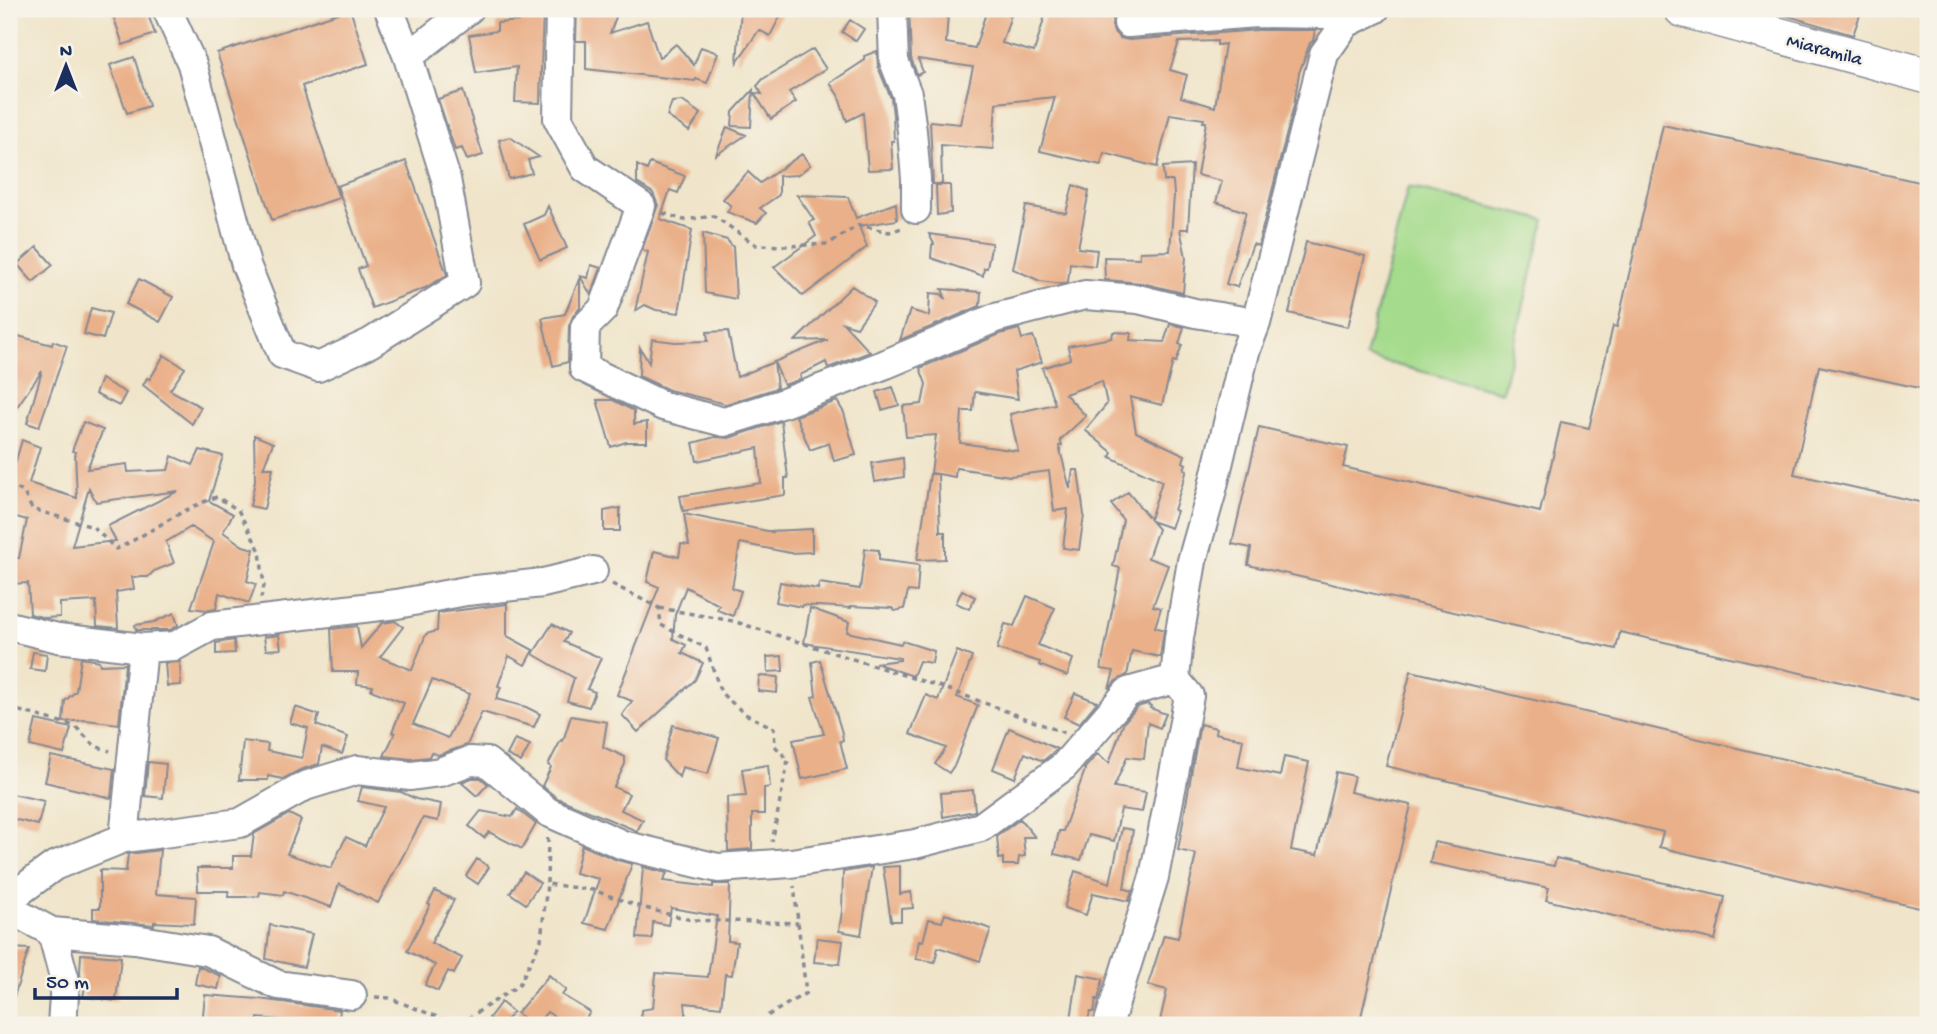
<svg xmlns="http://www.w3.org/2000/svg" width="1937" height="1034" font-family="'Gochi Hand',sans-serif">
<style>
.green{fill:#a5db8c;stroke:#608575;stroke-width:2}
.building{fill:#eab089;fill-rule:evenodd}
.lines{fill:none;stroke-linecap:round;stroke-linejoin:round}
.minor-casing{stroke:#868a94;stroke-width:32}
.major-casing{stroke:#868a94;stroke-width:38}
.path{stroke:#868a94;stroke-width:3.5;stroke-dasharray:5 5;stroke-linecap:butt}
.minor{stroke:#fff;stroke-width:28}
.major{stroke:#fff;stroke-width:35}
.labels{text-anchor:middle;stroke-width:5;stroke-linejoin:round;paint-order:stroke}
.street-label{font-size:19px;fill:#1b2f5e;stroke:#f7f3e8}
</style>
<rect width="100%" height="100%" fill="#f7f3e8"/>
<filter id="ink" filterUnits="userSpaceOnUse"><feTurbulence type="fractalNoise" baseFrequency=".0143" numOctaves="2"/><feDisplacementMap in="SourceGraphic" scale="14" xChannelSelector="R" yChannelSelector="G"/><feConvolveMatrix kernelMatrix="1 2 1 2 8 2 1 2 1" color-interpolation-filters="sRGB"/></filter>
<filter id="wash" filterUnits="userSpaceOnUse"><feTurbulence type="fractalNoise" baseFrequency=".00686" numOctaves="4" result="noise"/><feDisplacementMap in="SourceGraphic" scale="28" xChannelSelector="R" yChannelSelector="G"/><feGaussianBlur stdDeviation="1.57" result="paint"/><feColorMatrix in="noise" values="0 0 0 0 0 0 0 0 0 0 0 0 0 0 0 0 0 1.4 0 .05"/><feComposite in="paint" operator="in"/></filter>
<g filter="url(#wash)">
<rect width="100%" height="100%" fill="#f0e5ca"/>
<path class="green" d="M1408,187L1545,220L1502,392L1365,357Z"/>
<g id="blocks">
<path class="building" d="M111,9H146L155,34L123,45Z
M350,9L368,64L302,86L339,198L272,220L217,53Z
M518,9H543L540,103L515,102L517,67L476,73L469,35L497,31V23L518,21Z
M577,9H619L610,33L647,21L659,58L676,44L694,65L701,47L718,53L707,83L696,79L695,81L586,69V41H576Z
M741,9H784L770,36L759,30L737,62Z
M909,9L948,13L946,43L975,48L987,9L1011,15L1002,43L1034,52L1047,9L1069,11V9H1120L1113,15L1112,25L1114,32L1120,38L1129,40L1258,30H1315L1313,41L1310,43L1299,73L1294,105L1258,246L1253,244L1237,287L1226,284L1246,212L1216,202L1222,181L1197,175L1206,122H1203L1204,119L1170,114L1157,167L1104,153L1101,165L1040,151L1055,97L996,103L993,149L941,145L942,184H933L930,121L960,124L973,67L918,59L923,72L917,75L911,58ZM1217,41V45L1225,44L1215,107L1181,97L1187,75L1170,70L1179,42Z
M1764,9H1862L1853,35Z
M850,20L864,29L856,41L842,32Z
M813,49L826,69L789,92L796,102L771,119L754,93L762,94L757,86L763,79Z
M877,51L878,67L891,98L893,115L894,141H891L893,169L868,170L863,113L847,121L838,95L830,83L865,60L864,56Z
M134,57L149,106L127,113L110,65Z
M753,90L751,127L732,126L733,112Z
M463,91L483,155L467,160L462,148L455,150L438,99Z
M682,101L701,114L689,131L667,116L672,102Z
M1663,125L1928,184V390L1819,366L1794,474L1928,504V702L1620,632L1616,649L1248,565L1251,548L1232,544L1259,427L1348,447L1343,467L1540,512L1561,422L1589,428L1613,326L1617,327Z
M727,127L746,135L716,155Z
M510,137L539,157L528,160L532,173L509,179L499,140Z
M802,154L810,165L798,175L779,176V195L760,208L766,213L757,223L727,212L731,206L723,199L748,172L760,183Z
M406,161L447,275L425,288L372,308L358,269L366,266L337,186Z
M650,163L685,176L678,193L670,190L660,219L692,230L679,313L656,310L645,305L635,311L648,252L642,250L658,205L653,193L637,183V165L647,170Z
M1192,165L1188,229H1180L1186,257L1183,293L1142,283L1105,280L1104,257L1140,258V252L1170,251L1174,195L1173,181H1164L1163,167Z
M936,185H950L951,213L937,215Z
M1073,185L1089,191L1078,248L1097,250L1095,266L1070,263L1068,282L1062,284L1040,281L1013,269L1026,206L1066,213Z
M797,195L848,197L856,218L896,203L897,220L859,226L867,247L803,296L774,267L816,236L809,222L814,220Z
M548,206L567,248L540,260L524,224L544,215Z
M703,233L727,240L733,247L736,299L705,293Z
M929,234L992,243L987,268H984L983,276L931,258L932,245L934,244Z
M1306,242L1365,256L1348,327L1289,313Z
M37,247L53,265L33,282L17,264Z
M591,265L601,268L591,295L580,276L588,278Z
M580,277V308L573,316L569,326L568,362L553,366L542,318L565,314Z
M139,279L173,297L160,322L126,304Z
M852,286L875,302L857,327L843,323L870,352L828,368L826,362L800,375L801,379L784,385L774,362L828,340L795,341Z
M942,289L981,292L980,306L900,340L910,310L929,316L930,293L941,294L946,299Z
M91,308L111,313L103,339L84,334Z
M1170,324L1184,327L1179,344L1182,345L1176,362L1173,361L1162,405L1130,397L1136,432L1185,455L1183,462L1186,464L1184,469L1187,470L1174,510L1177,511L1171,528L1151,521L1158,529L1148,558L1168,565L1153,606L1161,608L1155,627L1164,630L1160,657L1132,651L1127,675L1116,681L1109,689L1114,671L1101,669L1120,568L1113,566L1123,520L1111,504L1128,492L1150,519L1162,481L1110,457L1112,452L1085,430L1107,404L1102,381L1065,394L1086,416L1060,440L1062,445L1059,446L1070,489L1073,470H1078L1084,515L1079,550L1063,548L1068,509L1054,511L1049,471L1010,476L956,468L955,477L938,474L940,532H945V559L917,560L930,474H937L931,473L936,435L906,437L903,406L922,404L926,384L920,368L1000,334L1019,329L1022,339L1033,336L1042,362L1014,371L1018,399L975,392L973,411H962L960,443L1018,451L1010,414L1055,404L1042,368L1070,359L1068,346L1112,338L1113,332L1131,333L1130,340L1164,342Z
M728,331L737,377L774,362L777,388L726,404L669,390L639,376L640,348L649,363L652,339L675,342L708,341L707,332Z
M18,336L52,345L53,341L67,346L39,427L27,423L42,371L9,418V338L16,341Z
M164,355L185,368L170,390L201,407L192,424L143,385L147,378L150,379Z
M101,379L126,393L119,406L95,394Z
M893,387L899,405L882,410L877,392Z
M597,400H613L634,411V424L647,422V442H626L611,447Z
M837,401L844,413L856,455L834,461L829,443L810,450L796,416Z
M781,421L788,478H785V495L683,511L680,496L761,483L758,448L697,461L693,443L715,437L729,438Z
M83,422L103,430L87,469L127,464L128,472L168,470L172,456L193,465L200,450L223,456L209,501L233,514L223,532L243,546L254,549L247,581L256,584L249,603L219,593L216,609L207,610L191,608L214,542L191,527L166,542L174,563L154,571L148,577H132L134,589L116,592L118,628L97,626L96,601L60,603V617L45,618L30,614L28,583L9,584V558H19L27,520L9,515V484L22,440L40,447L29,483L77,498L75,452L72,451ZM89,488L96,502L178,491L108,526L116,541L72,546Z
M254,435L273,443L263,468H273L264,509L250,506L255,481Z
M903,458L904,477L875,482L872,463Z
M620,508V531H604V511Z
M684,514L772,532L771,531L812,529V552L790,553L740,543L732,588L741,591L733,616L717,610L719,605L686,587L675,615L673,639L686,645L682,653L703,663L695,680L638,732L622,715L632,701L617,695L659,587L647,582L654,551L679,557L681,544L689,545Z
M865,549L879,550V560L919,565L917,592L908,591L904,609L895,611L892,608L851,606V608L802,605V607L776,602L780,582L818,589L819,583L860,589Z
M962,590L975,597L969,609L956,603Z
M1027,596L1055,608L1038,645L1073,659L1067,676L1039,665L1040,662L997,649L1005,624L1014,626Z
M507,604V636L533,650L525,665L509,656L498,686L501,687L496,699L526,707L540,714L534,727L482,712L467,745L438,755L431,752L429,757L411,759L384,756L395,733L392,732L404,703L371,690L373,686L357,684L358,672H333L331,629L357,626L361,648L382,623L395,621L403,627L380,657L412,670L426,634L437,631L438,613ZM432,680L470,694L448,738L413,724Z
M810,608L849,622L847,632L901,644L902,641L934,651L932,663L919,661L913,676L875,663L900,660V658L804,643Z
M174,613L178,625L170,630H136L135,625L154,622Z
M552,624L569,633L564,642L601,658L587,689L595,692L589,707L567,701L574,678L533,654Z
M279,635L281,649L266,650L264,637Z
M234,640L235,653L216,654V643Z
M957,651L972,657L957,697L978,705L955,764L949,773L935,764L946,748L910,734L926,695L938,700Z
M33,652L47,654L45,671L30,669Z
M782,656L783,671L768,672L767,657Z
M81,658L99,661L100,665L125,664L119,724L86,720L63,722L65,701L76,691Z
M820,660L842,733L843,740L840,741L847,769L802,779L793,740L824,734L812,697L816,696L812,662Z
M180,662L181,685L167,686L165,663Z
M1411,671L1928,793V910L1659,847L1663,832L1386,766Z
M759,676L778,677L777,693L758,691Z
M1075,693L1097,702L1079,724L1064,717Z
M1147,704L1151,706L1150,708L1166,714L1160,728L1148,723L1144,759L1127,757L1114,787L1146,792L1142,812L1121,809L1114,841L1089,835L1081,860L1054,854L1059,831H1063L1085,770L1084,769L1097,754L1109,763L1124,722L1137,707Z
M295,707L319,715L316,725L348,737L342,754L322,747L319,764L300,770L283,779L268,776V780H239L243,741L268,744L267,751L302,758L308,728L290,723Z
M571,716L607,722L603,747L625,757V764L614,787L629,794L621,810L643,820L637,831L557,798L542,786L551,767L548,765L561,740L563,741Z
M36,720L71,728L64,754L30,746Z
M1200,724L1216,728L1215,733L1243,739L1238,767L1280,776L1284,757L1309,762L1291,850L1317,855L1336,772L1354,776L1350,792L1411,805L1359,1025H1159L1167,990L1148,985L1164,935L1178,938L1196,854L1178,850Z
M673,725L719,738L708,774L682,767L679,777L663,760Z
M1009,728L1031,737L1057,749L1043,761L1025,753L1015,778L993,769Z
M515,739L530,745L521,762L507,755Z
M51,756L114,769L111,798L45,782Z
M148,762L166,764L163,798L145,796Z
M768,765L770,787L764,788V814H752V849L728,851L727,797L746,796L742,769Z
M472,778H481L488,784L477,796L461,782Z
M362,787L401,792L416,799L441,804L438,821L423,818L378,903L339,884L331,907L284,891L283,895L260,892L259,896L244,897H228L229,891H198L197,868H233V856H251L254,834L289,814L301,820L287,854L331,868L346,837L365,846L384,807L358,801Z
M973,790L975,811L943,817L941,793Z
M12,794L44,801L38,825L9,818Z
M517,809L536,824L522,849L489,832L484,838L469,826L481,811L512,817Z
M1020,819L1035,837H1023L1025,856L1019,857L1018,865H1003V858L999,859L997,836Z
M1122,828L1133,830L1124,888L1132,891L1129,901L1093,893L1086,915L1064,908L1075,871L1110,883Z
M1434,842L1554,866L1556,858L1725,897L1715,940L1546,900L1549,888L1430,863Z
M582,845L617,860L632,864L608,929L584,923L599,879L575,873Z
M160,850L156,894L196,897L194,924L154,922V925L93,919V908H100V870L126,871L128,854Z
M477,859L489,867L478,884L466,876Z
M900,866V894L911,892L913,908L901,909V921H891L883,867Z
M643,867L667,873L663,881L713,887V884H730L728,941L737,942L732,975L725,974L721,1007L685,1003L687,1025H670V1023L642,1025L641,1010L653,1008L656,973L708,977L717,916L671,908L668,925L653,922L652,939L637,938Z
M872,867L861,935L839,931L842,911L843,872Z
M524,872L540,883L526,904L510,893Z
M435,891L454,900L431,943L462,958L454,974L448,971L438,991L425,985L435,965L407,951L430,905L428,904Z
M945,914L991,929L980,961L938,947L935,962L916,959L919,940L923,941L929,919L942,922Z
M270,925L312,934L304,967L266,959Z
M817,938L843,941L840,964L814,962Z
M11,948L29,949L12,1003L9,1002V957Z
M81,954L121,957L116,1001L83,997L85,987H81L80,972Z
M198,966L221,976L218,989L195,984Z
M1078,974L1103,979L1098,1000L1096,999L1094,1012H1090L1087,1025H1070Z
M549,975L566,990L562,995L590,1012L582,1025H569L547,1012L536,1025H531L517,1013Z
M205,995L259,999L340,1010L338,1025L258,1018L257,1023L218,1021L217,1025H202Z
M501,1002L513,1012L502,1025H498L489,1018Z"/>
</g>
</g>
<g filter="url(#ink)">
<use href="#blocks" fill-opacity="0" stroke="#868a94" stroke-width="2"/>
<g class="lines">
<defs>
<path id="minor" d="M167,9L192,64L246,265L282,354L318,367L370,343L465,283L446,179L408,57L389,9
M560,9L558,119L585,168L641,206L603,309L585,327L584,368L663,406L724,422L781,404L886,364L995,318L1085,295L1138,299L1195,313L1256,323
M892,9L894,61L907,94L912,131L916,179V209
M1128,23L1257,13L1328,14L1346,23
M408,57L469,9
M9,626L58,638L143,648L175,646L212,626L397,604L466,591L543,583L593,571
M124,838L143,648
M9,899L54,866L124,838L240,823L305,786L357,770L411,776L440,772L470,761L487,762L548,812L623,845L718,868L791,863L915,844L981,827L1064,766L1128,692L1175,679
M9,909L52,932L65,981L62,1025
M52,932L135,939L208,951L278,985L352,995
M1108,1025L1154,877L1189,696L1175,679L1179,638L1192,561L1211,494L1245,352L1256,323L1324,54L1346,23L1375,9"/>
<path id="major" d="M1682,9L1928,76"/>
</defs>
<use href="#minor" class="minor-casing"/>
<use href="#major" class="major-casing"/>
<path class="path" d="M663,213L684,220L714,216L756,245L790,246L828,244L859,225L889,232L902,228
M9,483L24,493L32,509L93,527L116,549C151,533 180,509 217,497L238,510L260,551L264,586L261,598
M612,584L659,608L661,625L706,648L721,693L745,714L774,728L775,746L788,760L772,842
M659,608L733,621L944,688L1065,733
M9,708L75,726L95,746L110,751
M547,883L548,835
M375,997L389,998L458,1025L519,985L541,940L547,884L593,890L641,907L691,920L798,923
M768,1025L767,1016L806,993L794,886"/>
<use href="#minor" class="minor"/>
<use href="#major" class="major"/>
</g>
</g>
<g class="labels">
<g class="street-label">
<text transform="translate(1825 48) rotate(15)" y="7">Miaramila</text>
</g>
</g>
<rect width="1937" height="1034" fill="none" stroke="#f7f3e8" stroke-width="35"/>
<g transform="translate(66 66)" stroke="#f7f3e8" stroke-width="5" paint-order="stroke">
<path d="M0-5L12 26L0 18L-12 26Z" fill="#1b2f5e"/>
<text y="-10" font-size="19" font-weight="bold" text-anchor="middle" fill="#1b2f5e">N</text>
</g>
<path d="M35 988v10h142v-10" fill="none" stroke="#1b2f5e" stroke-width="3.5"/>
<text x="46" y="988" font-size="21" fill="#1b2f5e" stroke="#f7f3e8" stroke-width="5" paint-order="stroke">50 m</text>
</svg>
